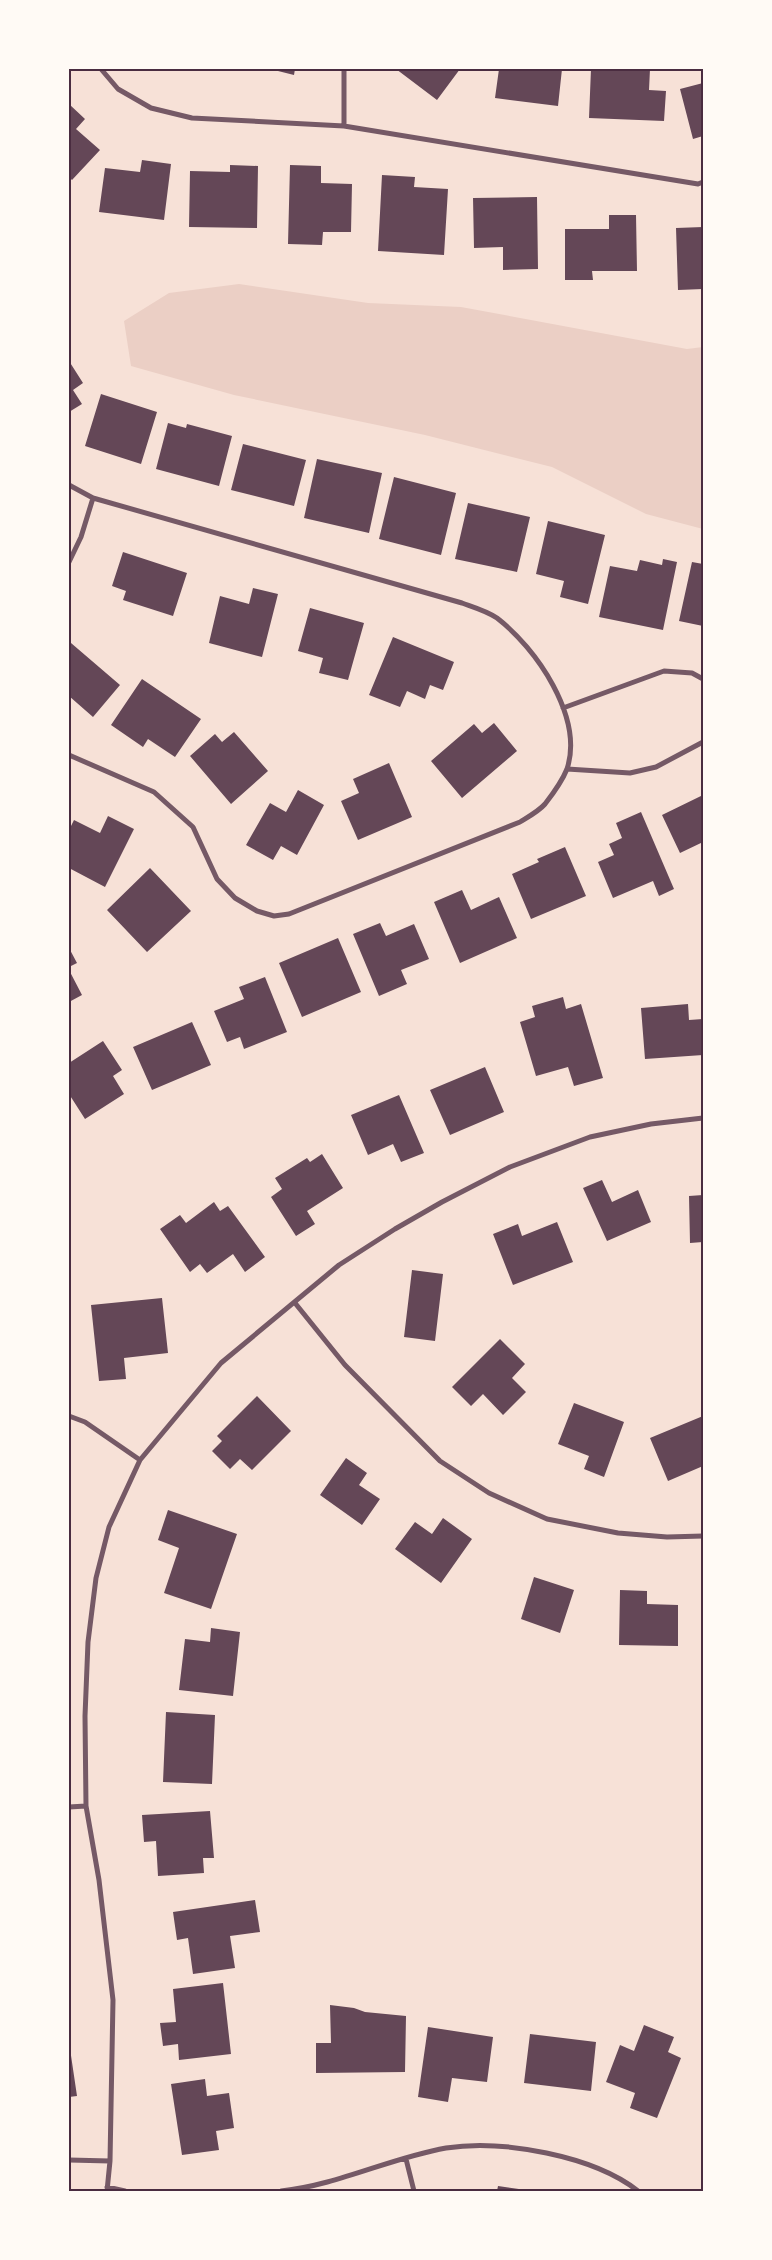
<svg xmlns="http://www.w3.org/2000/svg" width="772" height="2260" font-family="'Work Sans',sans-serif">
<style>
.green{fill:#ebcfc5}
.building{fill:#644757}
.lines{fill:none;stroke-linecap:round;stroke-linejoin:round}
.minor{stroke:#755966;stroke-width:5}
.neatline{fill:none;stroke:#4a2c40;stroke-width:2}
</style>
<rect width="100%" height="100%" fill="#f7e1d7"/>
<path class="green" d="M239,284L368,303L461,307L687,349L703,347V529L646,514L552,467L425,435L234,395L131,366L124,321L169,293Z"/>
<path class="building" d="M270,69H295L294,75Z
M396,69H460L437,100Z
M499,69H562L558,106L495,98Z
M591,69H650L649,90L666,91L664,121L589,118Z
M703,83V136L693,139L680,89Z
M69,104L85,119L76,129L100,150L72,180L69,177Z
M142,160L171,164L164,220L99,212L105,168L140,172Z
M230,165L258,166L257,228L189,227L190,171L230,172Z
M290,165L321,166V183L352,184L351,232H323L322,245L288,244Z
M382,175L415,177L414,187L448,189L444,255L378,251Z
M537,197L538,269L503,270V247L474,248L473,198Z
M609,215H636L637,271H592L593,280H565V229H609Z
M703,227V289L678,290L676,228Z
M69,361L83,383L73,390L82,404L69,412Z
M101,394L157,412L141,464L85,446Z
M168,423L186,428L187,424L232,436L219,486L156,469Z
M243,444L306,460L294,506L231,490Z
M317,459L382,473L369,533L304,518Z
M394,477L456,493L441,555L379,539Z
M468,503L530,517L517,572L455,559Z
M548,521L605,535L588,604L560,597L564,581L536,574Z
M123,552L187,573L173,616L123,600L126,591L112,586Z
M663,559L677,562L663,630L599,617L610,566L637,571L640,560L662,565Z
M692,562L703,564V626L679,621Z
M253,588L278,594L262,657L209,643L220,596L249,604Z
M310,608L364,623L348,680L319,673L323,658L298,651Z
M393,637L454,662L443,690L430,685L425,699L407,691L400,707L369,695Z
M71,643L120,685L93,717L69,696V646Z
M142,679L201,719L175,757L148,739L143,747L111,725Z
M494,723L517,751L462,798L431,761L474,724L482,733Z
M234,732L268,771L231,804L190,756L215,734L222,742Z
M389,763L412,817L358,840L341,801L359,793L353,779Z
M298,790L324,805L297,855L281,846L273,860L246,845L270,803L286,812Z
M703,795V842L680,853L662,815Z
M641,812L674,889L659,896L653,881L613,898L598,862L614,855L609,844L622,838L616,823Z
M108,816L134,829L105,887L69,868V830L74,820L100,833Z
M565,847L586,896L531,919L512,874L539,862L537,859Z
M150,868L191,911L147,952L107,910Z
M462,890L471,910L499,897L517,938L460,963L434,902Z
M380,923L386,936L414,924L429,959L401,970L407,984L379,996L353,934Z
M338,938L361,992L302,1017L279,963Z
M69,948L77,963L69,967Z
M69,970L82,995L69,1002Z
M265,977L287,1032L244,1049L240,1037L227,1042L214,1011L244,999L239,987Z
M563,997L566,1009L581,1004L603,1078L574,1086L568,1067L536,1076L520,1022L535,1017L532,1006Z
M688,1004L689,1020L703,1019V1055L645,1059L641,1008Z
M192,1022L211,1065L152,1090L133,1047Z
M103,1041L122,1070L113,1076L124,1094L85,1119L69,1094V1063Z
M485,1067L504,1112L450,1135L430,1090Z
M399,1095L424,1153L401,1162L393,1144L368,1155L351,1115Z
M322,1154L343,1188L307,1211L315,1224L296,1236L271,1197L282,1189L275,1178L307,1158L310,1162Z
M602,1180L612,1202L638,1190L651,1222L607,1241L583,1188Z
M703,1195V1242L690,1243L689,1196Z
M214,1202L220,1211L228,1206L265,1257L245,1272L233,1254L207,1273L200,1264L190,1272L160,1229L180,1215L186,1223Z
M557,1222L573,1262L513,1285L493,1234L518,1224L522,1236Z
M412,1270L443,1274L435,1341L404,1337Z
M162,1298L168,1353L124,1358L126,1379L99,1381L91,1305Z
M500,1339L525,1364L512,1378L526,1392L503,1415L483,1394L471,1406L452,1387Z
M257,1396L291,1431L252,1470L240,1459L230,1469L212,1451L222,1441L217,1436Z
M574,1403L624,1422L604,1477L584,1469L589,1456L558,1444Z
M703,1416V1466L668,1481L650,1438Z
M346,1458L367,1473L359,1485L380,1499L362,1525L320,1495Z
M168,1510L237,1534L211,1609L164,1593L179,1548L158,1540Z
M443,1518L472,1539L441,1583L395,1549L415,1522L432,1534Z
M534,1577L574,1590L560,1633L521,1619Z
M620,1590L647,1591V1604L678,1605V1646L619,1645Z
M211,1628L240,1632L233,1696L179,1690L185,1639L210,1642Z
M166,1712L215,1715L212,1784L163,1782Z
M210,1811L214,1858H203L204,1873L158,1876L156,1841L144,1842L142,1815Z
M255,1900L260,1932L230,1936L235,1968L193,1974L188,1938L177,1940L173,1912Z
M223,1983L231,2054L179,2060L178,2044L163,2046L160,2023L176,2022L173,1989Z
M330,2005L354,2008L365,2012L406,2016L405,2072L316,2073V2043H331Z
M644,2025L674,2037L668,2052L681,2058L657,2118L630,2108L635,2093L606,2082L620,2045L634,2051Z
M428,2027L493,2037L487,2082L452,2078L448,2102L418,2097Z
M530,2034L596,2042L591,2091L524,2083Z
M69,2042L77,2096L69,2097Z
M205,2079L207,2096L229,2093L234,2128L216,2131L219,2150L182,2155L171,2084Z
M498,2186L526,2190V2191H497Z"/>
<g class="lines">
<path class="minor" d="M101,69L118,89L151,108L192,118L344,126L698,184L703,182
M344,126V69
M69,485L93,498L462,603C473,607 487,611 497,618C536,648 584,717 567,769C563,779 552,795 545,804C539,811 528,817 520,822L289,914L274,916L257,911L235,898L217,879L193,827L154,792L69,755
M69,562L81,537L93,498
M563,708L664,671L692,673L703,679
M567,769L630,773L656,767L703,742
M295,1303L345,1365L440,1461L489,1493L547,1519L618,1533L667,1537L703,1536
M69,1416L85,1422L140,1460
M69,1807L86,1806
M406,2159L414,2191
M69,2160L110,2161
M107,2187L125,2191
M107,2191L110,2161L113,2000L99,1880L86,1806L85,1716L88,1642L96,1578L109,1527L140,1460L221,1363L339,1265L395,1229L442,1202L510,1167L590,1137L651,1124L703,1118
M281,2191C338,2185 390,2158 446,2148C502,2139 594,2156 638,2191"/>
</g>
<rect width="772" height="2260" fill="none" stroke="#fffaf5" stroke-width="140"/>
<rect x="70" y="70" width="632" height="2120" class="neatline"/>
</svg>
